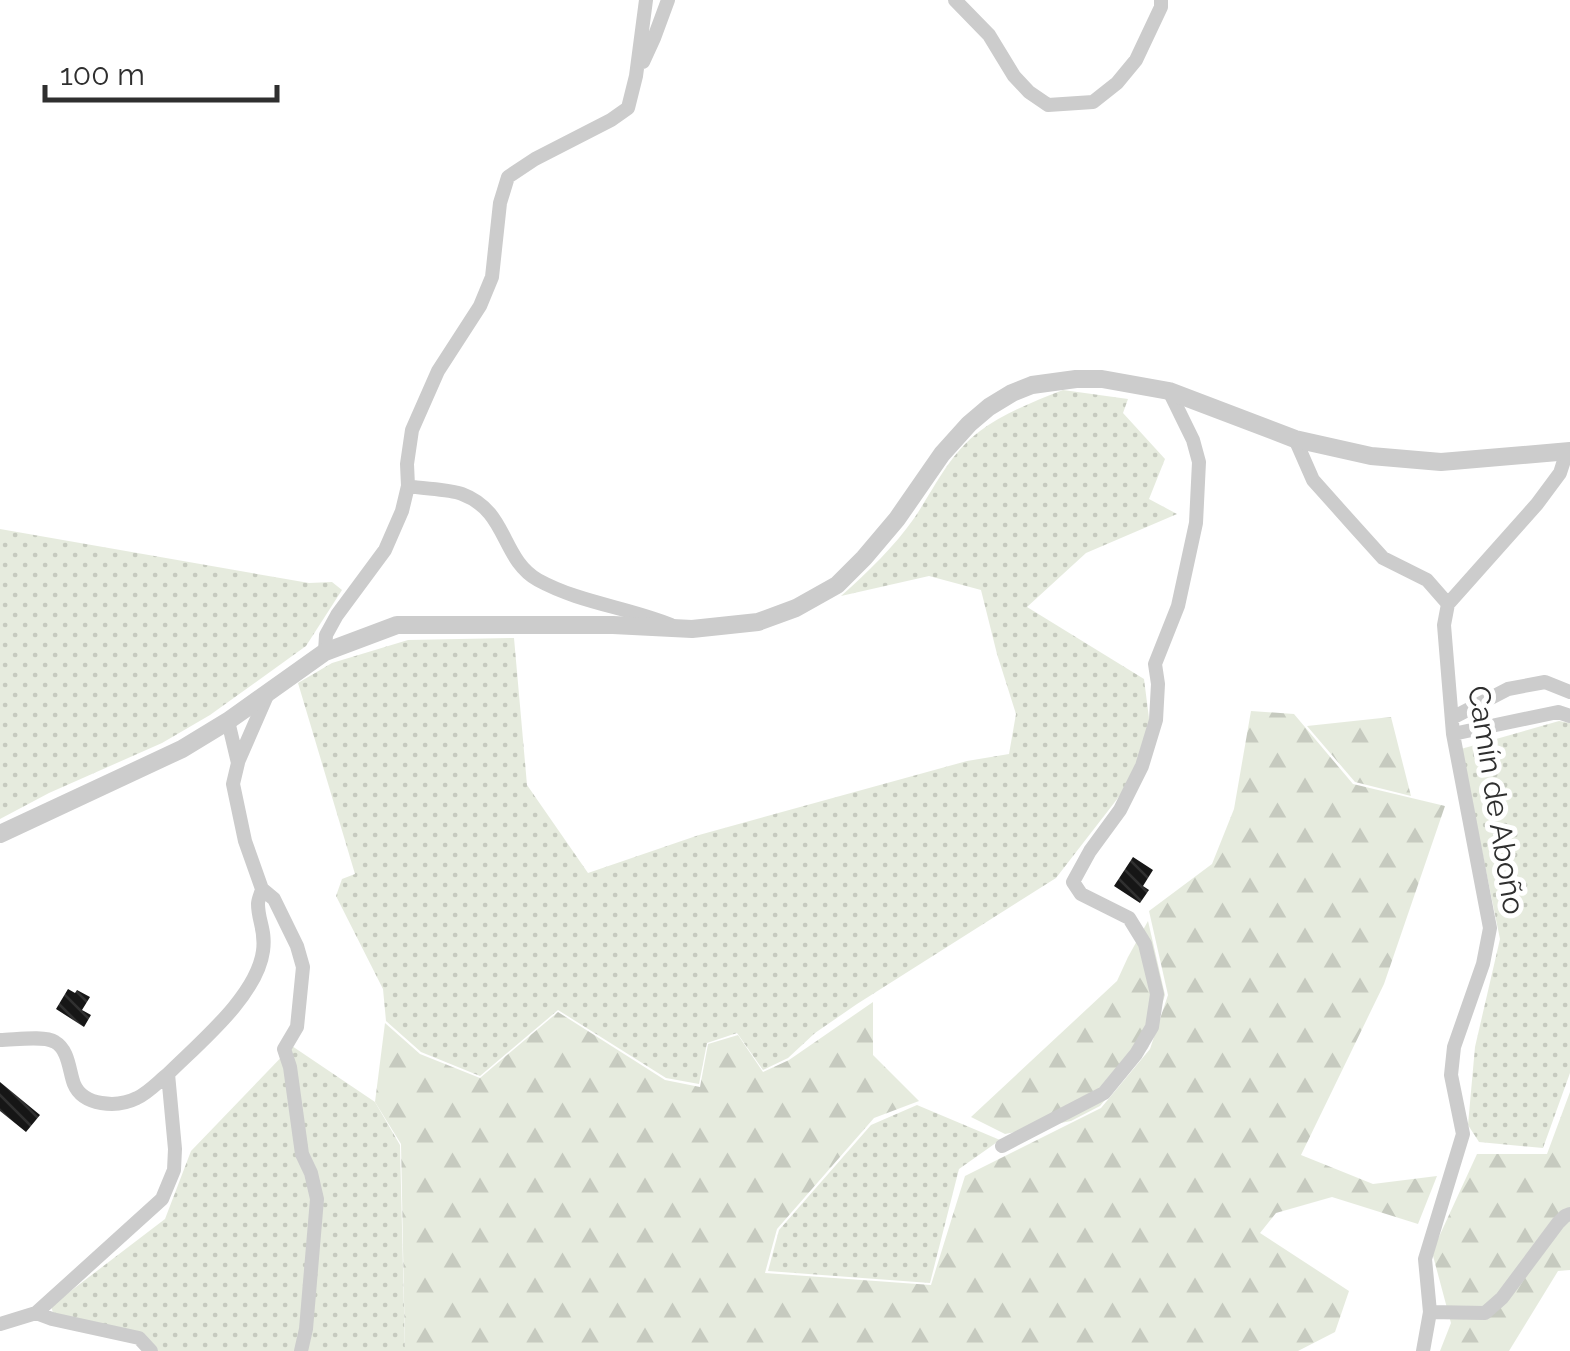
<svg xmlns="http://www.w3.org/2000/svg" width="1570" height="1351" font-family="Raleway,sans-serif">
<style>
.grass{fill:url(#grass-dots)}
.forest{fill:url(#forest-firs)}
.building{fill:url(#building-back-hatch)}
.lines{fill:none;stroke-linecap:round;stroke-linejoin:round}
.minor{stroke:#ccc;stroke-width:14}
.tertiary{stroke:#ccc;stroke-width:18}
.labels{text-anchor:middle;stroke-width:10;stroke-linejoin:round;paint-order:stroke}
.street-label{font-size:30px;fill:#2f2f2f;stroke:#fff}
</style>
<defs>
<pattern id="grass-dots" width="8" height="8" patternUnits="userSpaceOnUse" patternTransform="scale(2.5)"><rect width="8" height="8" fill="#e6ebde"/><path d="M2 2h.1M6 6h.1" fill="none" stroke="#c6cabf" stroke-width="1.8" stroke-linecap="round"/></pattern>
<pattern id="forest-firs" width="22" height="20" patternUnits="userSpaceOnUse" patternTransform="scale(2.5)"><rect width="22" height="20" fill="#e6ebde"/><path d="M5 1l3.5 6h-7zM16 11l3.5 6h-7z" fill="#c6cabf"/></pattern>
<pattern id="building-back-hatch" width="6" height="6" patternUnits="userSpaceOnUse" patternTransform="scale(2.5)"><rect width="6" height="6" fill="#161616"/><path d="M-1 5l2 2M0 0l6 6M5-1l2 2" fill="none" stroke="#303030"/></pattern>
</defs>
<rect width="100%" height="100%" fill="#fff"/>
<path class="grass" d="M1063,390L1128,399L1123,413L1165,459L1149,499L1177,514L1086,553L1027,607L1144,679L1150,726L1128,785L1056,878L857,1004L815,1033L788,1058L763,1070L737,1033L707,1043L699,1084L666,1078L558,1010L480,1076L421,1052L386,1021L383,989L336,896L342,879L355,874L298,683L332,663L408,640L514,638L527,785L588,873L699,835L967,761L1009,754L1016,714L997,654L981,590L929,576L841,596C868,572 894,547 915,517C935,487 950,453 980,431C1004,413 1035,401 1063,390Z
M0,529L309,583L332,582L342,590L306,646L210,715L162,743L49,793L0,819Z
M1559,721L1570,723V1073L1543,1148L1479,1142L1468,1125L1475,1047L1500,939L1461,749Z
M292,1046L375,1102L400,1145L405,1351H155L53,1313L51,1306L165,1219L191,1151Z
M917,1105L1000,1140L959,1169L930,1283L768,1271L779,1230L871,1125Z"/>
<path class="forest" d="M1251,711L1294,714L1353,784L1445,806L1384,984L1301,1155L1373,1184L1437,1176L1418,1224L1332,1197L1276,1213L1260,1233L1349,1291L1335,1332L1298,1351H405L401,1144L375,1102L385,1023L420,1054L480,1078L558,1012L665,1080L700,1087L708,1044L738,1035L763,1072L789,1060L873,1002V1055L919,1101L874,1118L777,1229L765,1273L931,1285L965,1176L1101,1108L1150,1049L1168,995L1149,911L1212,864L1234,809Z
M1391,717L1411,796L1355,782L1307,726Z
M1148,921L1165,995L1148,1048L1100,1106L1071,1121L1005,1134L971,1117L1117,981L1128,957Z
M1570,1092V1270L1558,1271L1509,1351H1440L1451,1323L1432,1252L1477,1154H1547Z"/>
<path class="building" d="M1133,857L1153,870L1143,886L1149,890L1140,903L1114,886Z
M68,989L75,993L77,990L90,997L82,1010L91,1015L84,1027L56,1009Z
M0,1082L40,1115L26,1132L0,1111Z"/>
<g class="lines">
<path class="minor" d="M955,0L989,35L1014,76L1029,92L1048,105L1093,102L1117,83L1136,60L1161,7V0
M643,62L654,38L668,0
M1295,439L1313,480L1355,527L1383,558L1427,580L1448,604
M408,486C423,489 449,489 462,494C508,511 501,559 538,580C580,603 627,607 671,625
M325,652L326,635L337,615L385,550L402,511L408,486L407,464L412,430L438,371L480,306L492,277L500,203L508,177L535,159L611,120L628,108L636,76L646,0
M1452,718L1508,689L1545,682L1570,692
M228,721L238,763L233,784L245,841L262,889
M1453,734L1558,712L1570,716
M238,762L269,691
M262,889L274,899L297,946L303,967L297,1027L284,1049L290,1067L302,1154L311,1173L317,1199L306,1329L301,1351
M0,1040C14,1040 44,1035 55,1042C69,1050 69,1071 74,1084C83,1106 117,1108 137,1098C148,1093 158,1082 168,1074
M1002,1146L1104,1093L1136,1054L1152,1027L1157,994L1145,944L1129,918L1081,894L1073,882L1090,851L1120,810L1142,766L1156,720L1158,684L1155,664L1178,606L1196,523L1199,462L1193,440L1169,391
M1430,1312L1485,1313L1502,1298L1558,1223L1565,1216L1570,1214
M36,1313L162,1199L174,1170L175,1149L168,1074C199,1043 257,996 263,951C266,930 258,921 258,904C258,899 261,894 262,889
M0,1324L36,1313L52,1319L139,1338L151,1351
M1423,1351L1430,1312L1425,1259L1463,1134L1451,1075L1454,1047L1483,964L1490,928L1453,734L1444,625L1448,604L1537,504L1560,473L1567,451"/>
<path class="tertiary" d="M0,834L182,749L228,721L325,652L397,625H613L692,629L758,622L796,608L837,585L864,558L897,519L942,454L969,424L989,407L1012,393L1032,385L1076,379H1102L1169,391L1295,439L1371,456L1441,462L1570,451"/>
</g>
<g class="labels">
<g class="street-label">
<text transform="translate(1496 800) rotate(81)" y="10">Camín de Aboño</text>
</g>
</g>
<path d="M45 85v15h232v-15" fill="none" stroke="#2f2f2f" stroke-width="5"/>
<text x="60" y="85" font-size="30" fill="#2f2f2f" stroke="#ffffff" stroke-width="8" paint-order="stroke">100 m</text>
</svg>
